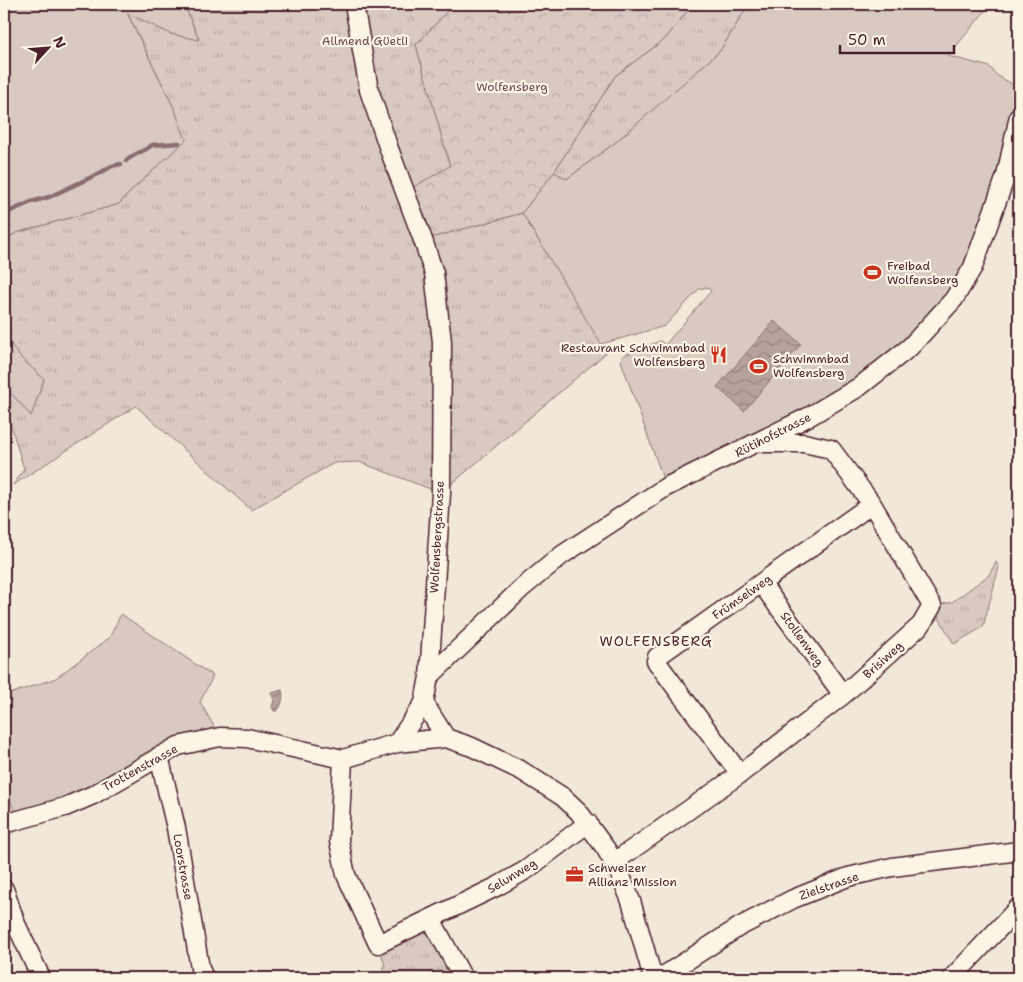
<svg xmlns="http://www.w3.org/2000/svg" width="1023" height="982" font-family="'Shantell Sans',sans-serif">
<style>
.grass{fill:url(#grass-tufts);stroke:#917476}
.forest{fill:url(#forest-crowns);stroke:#917476}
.garden{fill:#d8cac0;stroke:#917476}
.water{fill:url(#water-waves);stroke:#8b6d6f}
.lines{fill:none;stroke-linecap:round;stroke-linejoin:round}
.stream{stroke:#8b6d6f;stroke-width:4.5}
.street-casing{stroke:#4a1f2b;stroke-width:21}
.street{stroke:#fcf5e5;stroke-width:18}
.labels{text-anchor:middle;stroke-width:4.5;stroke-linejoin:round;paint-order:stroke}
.park-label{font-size:12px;fill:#6e4a50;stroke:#fcf5e5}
.poi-label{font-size:12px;fill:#4a1f2b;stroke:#fcf5e5;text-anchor:start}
.street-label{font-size:12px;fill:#4a1f2b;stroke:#fcf5e5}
.neighbourhood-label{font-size:14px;letter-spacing:1px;fill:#4a1f2b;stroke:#fcf5e5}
</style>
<defs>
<pattern id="grass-tufts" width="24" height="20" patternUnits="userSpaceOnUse" patternTransform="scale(1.25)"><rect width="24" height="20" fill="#d8cac0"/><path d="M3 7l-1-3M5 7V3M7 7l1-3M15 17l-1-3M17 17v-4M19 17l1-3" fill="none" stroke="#bbada5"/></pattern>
<pattern id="forest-crowns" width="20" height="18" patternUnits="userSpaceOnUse" patternTransform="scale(1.25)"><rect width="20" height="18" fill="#d8cac0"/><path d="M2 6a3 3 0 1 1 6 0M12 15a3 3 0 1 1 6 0" fill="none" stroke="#bbada5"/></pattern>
<pattern id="water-waves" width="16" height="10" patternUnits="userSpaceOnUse" patternTransform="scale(1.25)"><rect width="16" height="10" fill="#b6a19c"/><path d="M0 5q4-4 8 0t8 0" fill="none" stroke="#96837f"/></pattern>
</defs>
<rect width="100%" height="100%" fill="#f1e8da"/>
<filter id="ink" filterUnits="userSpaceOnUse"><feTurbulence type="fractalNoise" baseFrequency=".02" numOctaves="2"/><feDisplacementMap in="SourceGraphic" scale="10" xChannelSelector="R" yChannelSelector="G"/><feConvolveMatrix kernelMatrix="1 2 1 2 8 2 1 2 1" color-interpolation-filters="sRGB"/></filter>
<g filter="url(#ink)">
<path class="grass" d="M184,4H454L416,45L450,166L423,240L522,213L607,352L441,493L359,462L334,463L251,510L136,406L13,485L24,469L4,403V385L31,415L44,379L21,358L4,335V240L16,233L119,204L133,189L185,140L174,108L127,12L171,34L199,39Z
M693,4H749L720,51L616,142L567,179L554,172L615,76L665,39Z
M996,562L999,567L983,627L954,644L932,606L952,602L989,575Z
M431,919L463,978H384L383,971L385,965L378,944Z"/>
<path class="forest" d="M454,4H693L665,39L615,76L554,172L522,213L423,240L405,192L450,166L416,45Z"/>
<path class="garden" d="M4,4H184L199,40L171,34L127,13L174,108L186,140L133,189L119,204L16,233L4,240Z
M749,4H979L986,10L948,56L990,67C997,79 1010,80 1019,90V116L954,299L859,387L666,487L621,361L622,356L660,341L665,345L711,291L707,287L699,289L665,326L601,344L522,213L554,172L567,179L616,142L720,51Z
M4,335L21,358L44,379L31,416L4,385Z
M121,614L213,676L200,702L220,737L18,820L4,785V696L56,678L109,638Z"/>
<path class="water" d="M774,321L801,344L744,411L717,387Z
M282,690C284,697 282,706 277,711H274L272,707L274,700L271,693Z"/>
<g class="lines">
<path class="stream" d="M126,161C134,153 144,152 152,145L179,143
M4,214L31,202L49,197L100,173L112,166L121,164"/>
<defs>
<path id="street" d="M354,4L369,90L389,149L423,240L434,273L442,342L441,493L429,677L424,703L446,738L472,747L522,771L563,797L578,811L606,849L620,874L631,901L653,978
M761,583L843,695
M429,677L522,588L562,555L666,487L810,416L859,387L910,347L954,299L973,267L1006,176L1019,116
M397,743L446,738
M159,756L176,828L200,968L204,978
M343,759L339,841L346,875L378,944L498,886L526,870L588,823
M740,774L656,661L657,657L872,504
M4,824L65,807L93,795L178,746L220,737L247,738L343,759L397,743L424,703
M614,862L740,774L843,695L921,625L932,606L872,504L831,449L804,443H762
M4,889L16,924L41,978
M431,919L463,978
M660,978L739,927L793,899L848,877L892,867L1019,851
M952,978L1019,907"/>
</defs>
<use href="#street" class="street-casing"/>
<use href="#street" class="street"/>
</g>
</g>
<defs>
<symbol id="stadium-bare" viewBox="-9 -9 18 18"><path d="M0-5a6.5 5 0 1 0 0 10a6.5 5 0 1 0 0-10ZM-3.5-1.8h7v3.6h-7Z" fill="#c8321e" stroke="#fcf5e5" stroke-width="2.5" paint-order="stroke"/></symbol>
<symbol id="restaurant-bare" viewBox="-9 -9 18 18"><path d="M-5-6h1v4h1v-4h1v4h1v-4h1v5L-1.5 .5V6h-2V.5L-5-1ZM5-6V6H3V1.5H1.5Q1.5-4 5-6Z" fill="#c8321e" stroke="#fcf5e5" stroke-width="2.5" paint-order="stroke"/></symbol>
<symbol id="office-bare" viewBox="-9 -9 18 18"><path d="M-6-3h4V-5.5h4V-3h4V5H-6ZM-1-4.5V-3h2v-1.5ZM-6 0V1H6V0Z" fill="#c8321e" stroke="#fcf5e5" stroke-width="2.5" paint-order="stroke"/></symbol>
</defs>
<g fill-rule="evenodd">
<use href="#stadium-bare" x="860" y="260" width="25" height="25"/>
<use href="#restaurant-bare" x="706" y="342" width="25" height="25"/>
<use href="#stadium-bare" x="746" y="354" width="25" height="25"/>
<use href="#office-bare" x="562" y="862" width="25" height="25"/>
</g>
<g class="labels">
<g class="park-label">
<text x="365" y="45">Allmend Güetli</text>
<text x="512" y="91">Wolfensberg</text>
</g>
<g class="poi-label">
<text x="887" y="270">Freibad<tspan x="887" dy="14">Wolfensberg</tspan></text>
<text x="705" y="352" text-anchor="end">Restaurant Schwimmbad<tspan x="705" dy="14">Wolfensberg</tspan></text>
<text x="773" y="363">Schwimmbad<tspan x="773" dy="14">Wolfensberg</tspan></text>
<text x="588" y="872">Schweizer<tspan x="588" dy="14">Allianz Mission</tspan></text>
</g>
<g class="street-label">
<text transform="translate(773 435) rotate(-27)" y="4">Rütihofstrasse</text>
<text transform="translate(437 537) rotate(-87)" y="4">Wolfensbergstrasse</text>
<text transform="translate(742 597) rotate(-35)" y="4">Frümselweg</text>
<text transform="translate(802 639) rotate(54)" y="4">Stollenweg</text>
<text transform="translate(883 660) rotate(-42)" y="4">Brisiweg</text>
<text transform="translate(140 768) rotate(-29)" y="4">Trottenstrasse</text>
<text transform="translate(183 867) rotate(80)" y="4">Loorstrasse</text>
<text transform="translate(512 876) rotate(-31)" y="4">Selunweg</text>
<text transform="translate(829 886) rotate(-19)" y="4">Zielstrasse</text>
</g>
<g class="neighbourhood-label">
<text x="656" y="646">WOLFENSBERG</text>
</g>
</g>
<rect width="1023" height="982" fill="none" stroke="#fcf5e5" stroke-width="20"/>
<rect x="10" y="10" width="1003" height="962" fill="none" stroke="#4a1f2b" stroke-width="2" filter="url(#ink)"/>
<g transform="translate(48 48) rotate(64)" stroke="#fcf5e5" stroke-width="4" paint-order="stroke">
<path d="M0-4L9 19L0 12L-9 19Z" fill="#4a1f2b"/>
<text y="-8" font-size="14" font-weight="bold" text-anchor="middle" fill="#4a1f2b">N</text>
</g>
<path d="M840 45v8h114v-8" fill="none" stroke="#4a1f2b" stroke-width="2.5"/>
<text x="848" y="45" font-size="15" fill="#4a1f2b" stroke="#fcf5e5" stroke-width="4" paint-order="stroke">50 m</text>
</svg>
